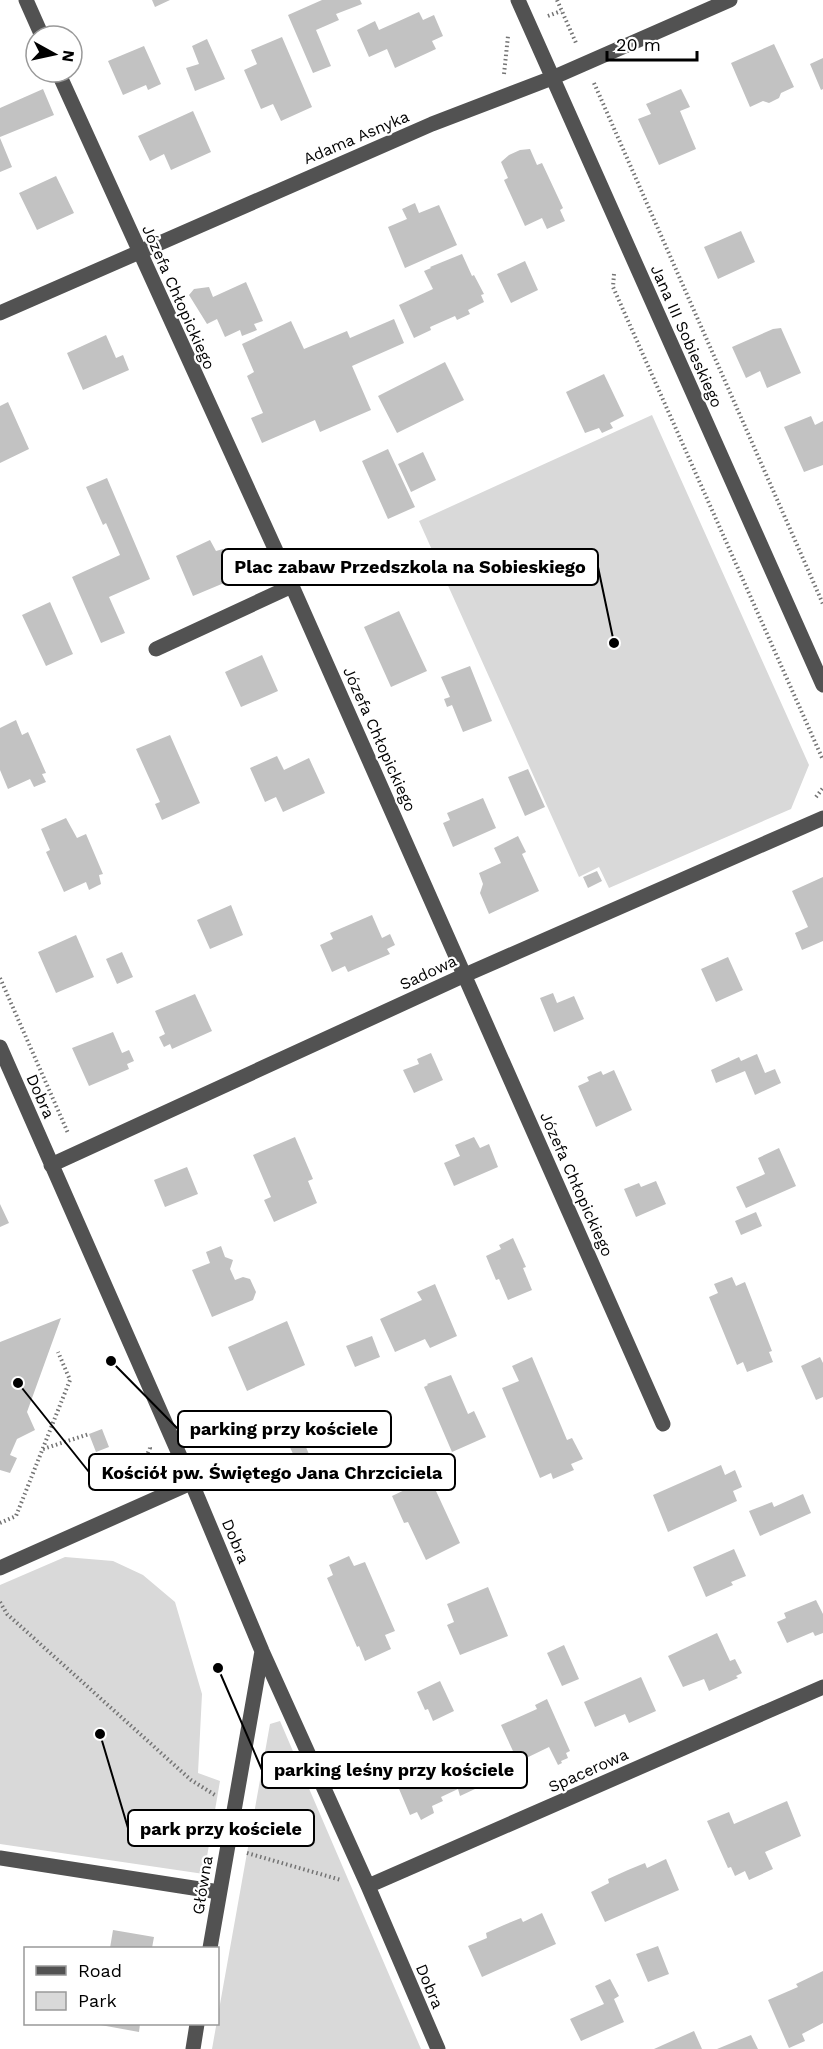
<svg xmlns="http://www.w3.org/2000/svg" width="823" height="2049" font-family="'Work Sans',sans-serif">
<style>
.green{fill:#d9d9d9}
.building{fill:#c2c2c2}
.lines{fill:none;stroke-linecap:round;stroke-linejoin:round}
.path{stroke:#747474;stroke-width:4;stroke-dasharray:1.5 3;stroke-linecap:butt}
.minor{stroke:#525252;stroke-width:15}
.labels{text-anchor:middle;stroke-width:4.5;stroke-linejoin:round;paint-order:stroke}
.street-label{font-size:16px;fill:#000;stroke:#fff}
.leader{fill:none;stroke:#000;stroke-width:2}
.callout-dot{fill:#000;stroke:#fff;stroke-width:2}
.callout{fill:#fff;stroke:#000;stroke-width:2}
.callout-label{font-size:18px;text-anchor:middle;font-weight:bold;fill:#000}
</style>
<rect width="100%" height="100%" fill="#fff"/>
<path class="green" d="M652,415L809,765L791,809L609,888L599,867L579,877L419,521Z
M65,1557L113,1561L143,1575L175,1602L202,1694L198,1773L220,1781L204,1874L0,1844V1585Z
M280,1721L421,2049H212L270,1724Z"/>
<path class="building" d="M152,0H170L155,7Z
M322,0H360L362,4L336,14L339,20L316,30L331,66L313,73L288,15Z
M419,12L423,20L434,15L443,36L432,41L436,49L395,68L387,49L369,57L357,30L375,21L379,30Z
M282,37L312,107L281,121L273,104L261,109L244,70L257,64L251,50Z
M207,39L225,79L195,91L186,68L199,64L192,46Z
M774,44L794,87L781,93L779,98L769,103L763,101L750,107L731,63Z
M144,46L161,84L148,90L146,85L123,95L108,61Z
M823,58V89L821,90L810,64Z
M43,89L54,115L0,137V108Z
M681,89L690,107L680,111L696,149L659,165L638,119L651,114L646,104Z
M193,111L211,152L171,170L164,154L150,161L138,136Z
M0,138L12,167L0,172Z
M530,149L537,165L542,163L563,208L560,210L565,221L547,229L542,218L525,226L504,180L508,178L501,162L509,155L520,150Z
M56,176L74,213L37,230L19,193Z
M415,203L419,213L439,205L457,245L405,268L388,227L407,219L402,209Z
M741,231L755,262L718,279L704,247Z
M462,254L472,276L474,275L484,294L481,295L484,302L468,310L470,314L457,320L455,316L430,327L431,330L414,338L399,305L433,289L424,271L431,268L430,267Z
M525,261L538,290L511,303L497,274Z
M246,282L263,321L254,324L257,330L242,336L240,330L225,337L217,319L207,324L189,295L194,289L209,287L213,297Z
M394,319L404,343L352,366L371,410L320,432L315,420L262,443L251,418L263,413L247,376L254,372L242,344L291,321L304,349L347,331L350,338Z
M781,328L801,373L767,388L760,371L746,378L732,347L773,329Z
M106,335L116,358L123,355L129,370L83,390L67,353Z
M445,362L464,400L397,433L378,396Z
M604,374L624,416L610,423L613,428L602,433L599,428L585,433L566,392Z
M8,402L29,449L0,463V406Z
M811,416L815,425L823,421V465L804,472L784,427Z
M388,449L415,507L388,519L362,461Z
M423,452L436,480L411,492L398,464Z
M107,478L150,579L109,597L125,633L101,643L72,577L120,555L106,523L103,525L86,487Z
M210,540L216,551L223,549L236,578L193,596L176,556Z
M50,602L73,654L46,666L22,615Z
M399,611L427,671L391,687L364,627Z
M262,655L278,691L241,707L225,672Z
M470,666L492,721L463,732L452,705L447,707L444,699L450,697L441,677Z
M16,720L22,735L28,732L46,773L42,774L46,782L34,787L30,779L8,789L0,770V728Z
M170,735L200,803L162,820L155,804L160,802L136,749Z
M277,756L284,770L309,758L325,793L283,812L276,797L265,802L250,768Z
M528,769L545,807L525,816L508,777Z
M483,798L496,828L453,847L443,823L450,820L447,813Z
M66,818L77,838L86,834L103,874L99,875L101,884L89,890L86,882L64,892L46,852L50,850L41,829Z
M518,836L526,852L522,854L539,891L489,914L480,893L483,884L479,873L501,863L494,848Z
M597,871L602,881L588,888L583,877Z
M823,877V941L802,950L795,933L808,927L792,891Z
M231,905L243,935L210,949L197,920Z
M372,915L382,938L390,934L395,945L387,949L390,954L348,972L345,966L332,972L320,945L333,939L330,933Z
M76,935L94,977L56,993L38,952Z
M122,952L133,977L117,984L106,959Z
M728,957L743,990L716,1002L701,969Z
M553,993L557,1003L574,996L584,1019L554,1032L540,998Z
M195,994L212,1031L172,1049L170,1044L164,1047L159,1037L165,1034L155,1011Z
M113,1032L122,1053L129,1050L134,1061L127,1064L129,1069L89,1086L72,1048Z
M431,1053L443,1080L414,1093L403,1070L419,1064L417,1059Z
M757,1054L765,1073L775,1069L781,1083L755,1095L745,1071L716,1083L711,1070L739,1057L741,1061Z
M614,1070L632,1110L596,1127L578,1086L589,1081L587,1077L601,1071L603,1075Z
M295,1137L313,1179L308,1181L317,1203L274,1222L264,1200L271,1197L253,1155Z
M474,1137L480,1148L489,1144L498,1167L454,1186L444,1163L460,1156L455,1145Z
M779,1148L796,1186L746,1208L736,1187L765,1174L758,1158Z
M187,1167L198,1194L165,1207L154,1180Z
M656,1181L666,1204L636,1217L624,1189L639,1183L641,1187Z
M0,1204L9,1223L0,1227Z
M756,1212L762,1226L741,1235L735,1221Z
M513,1238L526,1267L523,1268L532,1290L508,1300L499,1279L496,1280L486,1256L501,1249L499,1245Z
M221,1246L225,1257L233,1260L230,1269L235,1280L243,1277L250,1279L256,1292L253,1300L212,1317L192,1270L210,1263L206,1252Z
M732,1277L736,1286L745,1282L772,1351L769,1352L773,1362L747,1372L743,1362L737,1365L709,1297L718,1293L714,1284Z
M435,1284L457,1336L430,1348L425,1339L395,1352L380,1319L422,1300L417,1292Z
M61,1318L27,1412L35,1430L17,1439L10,1455L17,1458L10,1473L0,1470V1342Z
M287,1321L305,1365L247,1391L228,1347Z
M372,1336L380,1357L355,1367L346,1346Z
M532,1357L567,1440L572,1438L583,1459L571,1464L574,1470L553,1479L551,1473L540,1478L502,1388L519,1381L512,1366Z
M820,1357L823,1363V1397L816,1400L801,1366Z
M451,1375L468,1414L474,1411L486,1437L452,1452L424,1387L428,1385L427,1384Z
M102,1429L109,1447L96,1452L89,1434Z
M303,1440L316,1471L286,1484L277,1461L293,1454L289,1445Z
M721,1465L725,1475L735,1470L742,1487L733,1491L737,1501L668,1532L653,1495Z
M430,1478L460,1543L426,1560L408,1522L404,1523L392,1496Z
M803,1494L811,1513L760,1536L749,1511L772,1502L774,1507Z
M734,1549L746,1576L731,1582L733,1585L706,1597L693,1567Z
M349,1556L354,1566L365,1562L395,1631L385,1635L391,1649L365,1661L359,1646L357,1647L327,1578L333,1575L329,1565Z
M488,1587L508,1636L460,1655L447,1625L454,1622L447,1604Z
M816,1600L823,1614V1633L815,1636L813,1632L787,1643L777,1622L786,1618L784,1613Z
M717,1633L730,1661L735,1659L742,1673L736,1676L738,1678L709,1691L704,1679L683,1687L668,1656Z
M564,1645L579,1679L562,1686L547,1653Z
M641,1677L656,1711L629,1723L625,1714L595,1727L584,1702Z
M440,1681L454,1711L433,1721L428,1709L425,1710L417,1692Z
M547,1699L570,1751L566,1753L568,1758L561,1761L562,1763L558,1765L549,1747L518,1762L501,1725L537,1709L535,1705Z
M459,1755L475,1789L460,1796L458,1789L441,1797L443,1801L432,1806L434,1813L421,1820L417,1812L410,1815L394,1777L426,1764L429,1769Z
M787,1801L801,1836L765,1852L773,1869L749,1880L745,1871L735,1876L731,1867L728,1868L707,1821L729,1812L734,1824Z
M666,1859L679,1890L605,1922L591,1892L609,1883L608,1879L628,1870L645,1863L647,1868Z
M542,1913L556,1944L482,1977L468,1946L487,1938L486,1933L504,1925L521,1918L523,1922Z
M113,1930L154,1937L152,1948H110Z
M658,1946L669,1974L648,1982L636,1954Z
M823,1971V2023L802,2034L805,2041L789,2048L768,2000L798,1987L796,1984Z
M610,1979L619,1996L614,1999L624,2022L581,2041L570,2019L604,2004L595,1986Z
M95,2024H140L139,2032Z
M694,2031L702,2049H654Z
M751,2035L758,2049H717Z"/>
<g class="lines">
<path class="path" d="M557,0L576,43
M548,16L561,11
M504,74L508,36
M594,83L823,604
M614,274L613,287L823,760
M816,797L823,788
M0,978L68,1133
M43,1449L89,1434
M135,1482L150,1448L149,1445
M0,1523L16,1516L70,1380L58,1352
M0,1602L7,1614L191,1780L215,1795
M247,1853L341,1880"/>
<path class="minor" d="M26,0L42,36
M518,0L823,685
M58,72L292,586L663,1424
M0,313L432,124L552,78L730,0
M156,649L292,586
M0,1047L190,1479L262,1651L368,1886L438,2049
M51,1165L465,975L823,818
M0,1568L191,1483
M0,1858L219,1892
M368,1886L823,1687
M210,1948L262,1651
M193,2049L197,2024"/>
</g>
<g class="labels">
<g class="street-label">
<text transform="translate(356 137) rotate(-23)" y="6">Adama Asnyka</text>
<text transform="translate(179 297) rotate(66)" y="6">Józefa Chłopickiego</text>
<text transform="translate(687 336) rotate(66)" y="6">Jana III Sobieskiego</text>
<text transform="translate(380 739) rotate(66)" y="6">Józefa Chłopickiego</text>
<text transform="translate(428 972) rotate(-25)" y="6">Sadowa</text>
<text transform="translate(41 1096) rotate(66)" y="6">Dobra</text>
<text transform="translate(577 1184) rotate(66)" y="6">Józefa Chłopickiego</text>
<text transform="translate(236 1541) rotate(67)" y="6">Dobra</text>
<text transform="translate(588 1770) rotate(-24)" y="6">Spacerowa</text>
<text transform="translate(202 1885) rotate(-81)" y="6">Główna</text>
<text transform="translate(430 1986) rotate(67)" y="6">Dobra</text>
</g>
</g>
<path class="leader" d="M614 643L598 567M111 1361L178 1429M18 1383L89 1472M218 1668L262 1770M100 1734L128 1828"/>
<g class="callout-dot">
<circle cx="614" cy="643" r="6"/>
<circle cx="111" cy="1361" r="6"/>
<circle cx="18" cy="1383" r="6"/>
<circle cx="218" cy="1668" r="6"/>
<circle cx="100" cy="1734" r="6"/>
</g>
<g class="callout">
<rect x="222" y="549" width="376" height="36" rx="6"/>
<rect x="178" y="1411" width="213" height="36" rx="6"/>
<rect x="89" y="1454" width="366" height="36" rx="6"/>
<rect x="262" y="1752" width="265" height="36" rx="6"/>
<rect x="128" y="1810" width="186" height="36" rx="6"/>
</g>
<g class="callout-label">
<text x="410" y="573">Plac zabaw Przedszkola na Sobieskiego</text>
<text x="284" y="1435">parking przy kościele</text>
<text x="272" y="1479">Kościół pw. Świętego Jana Chrzciciela</text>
<text x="394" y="1776">parking leśny przy kościele</text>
<text x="221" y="1835">park przy kościele</text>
</g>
<rect x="24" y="1947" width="195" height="78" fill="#ffffff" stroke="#999999" stroke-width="1.5"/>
<rect x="36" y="1966" width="30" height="9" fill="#525252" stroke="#999999" stroke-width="1.5"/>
<text x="78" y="1977" font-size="18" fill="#000000">Road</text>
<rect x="36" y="1992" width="30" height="18" fill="#d9d9d9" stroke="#999999" stroke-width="1.5"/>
<text x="78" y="2007" font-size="18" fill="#000000">Park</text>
<g transform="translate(54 54) rotate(98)"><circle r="28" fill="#ffffff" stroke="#999999" stroke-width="1.5"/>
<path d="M0-4.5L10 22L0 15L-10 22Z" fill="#000000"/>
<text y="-9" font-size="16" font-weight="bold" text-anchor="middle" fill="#000000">N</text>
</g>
<path d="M607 51v9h90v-9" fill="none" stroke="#000000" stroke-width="3"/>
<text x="616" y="51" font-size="18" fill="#000000" stroke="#ffffff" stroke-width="4.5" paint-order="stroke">20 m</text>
</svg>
